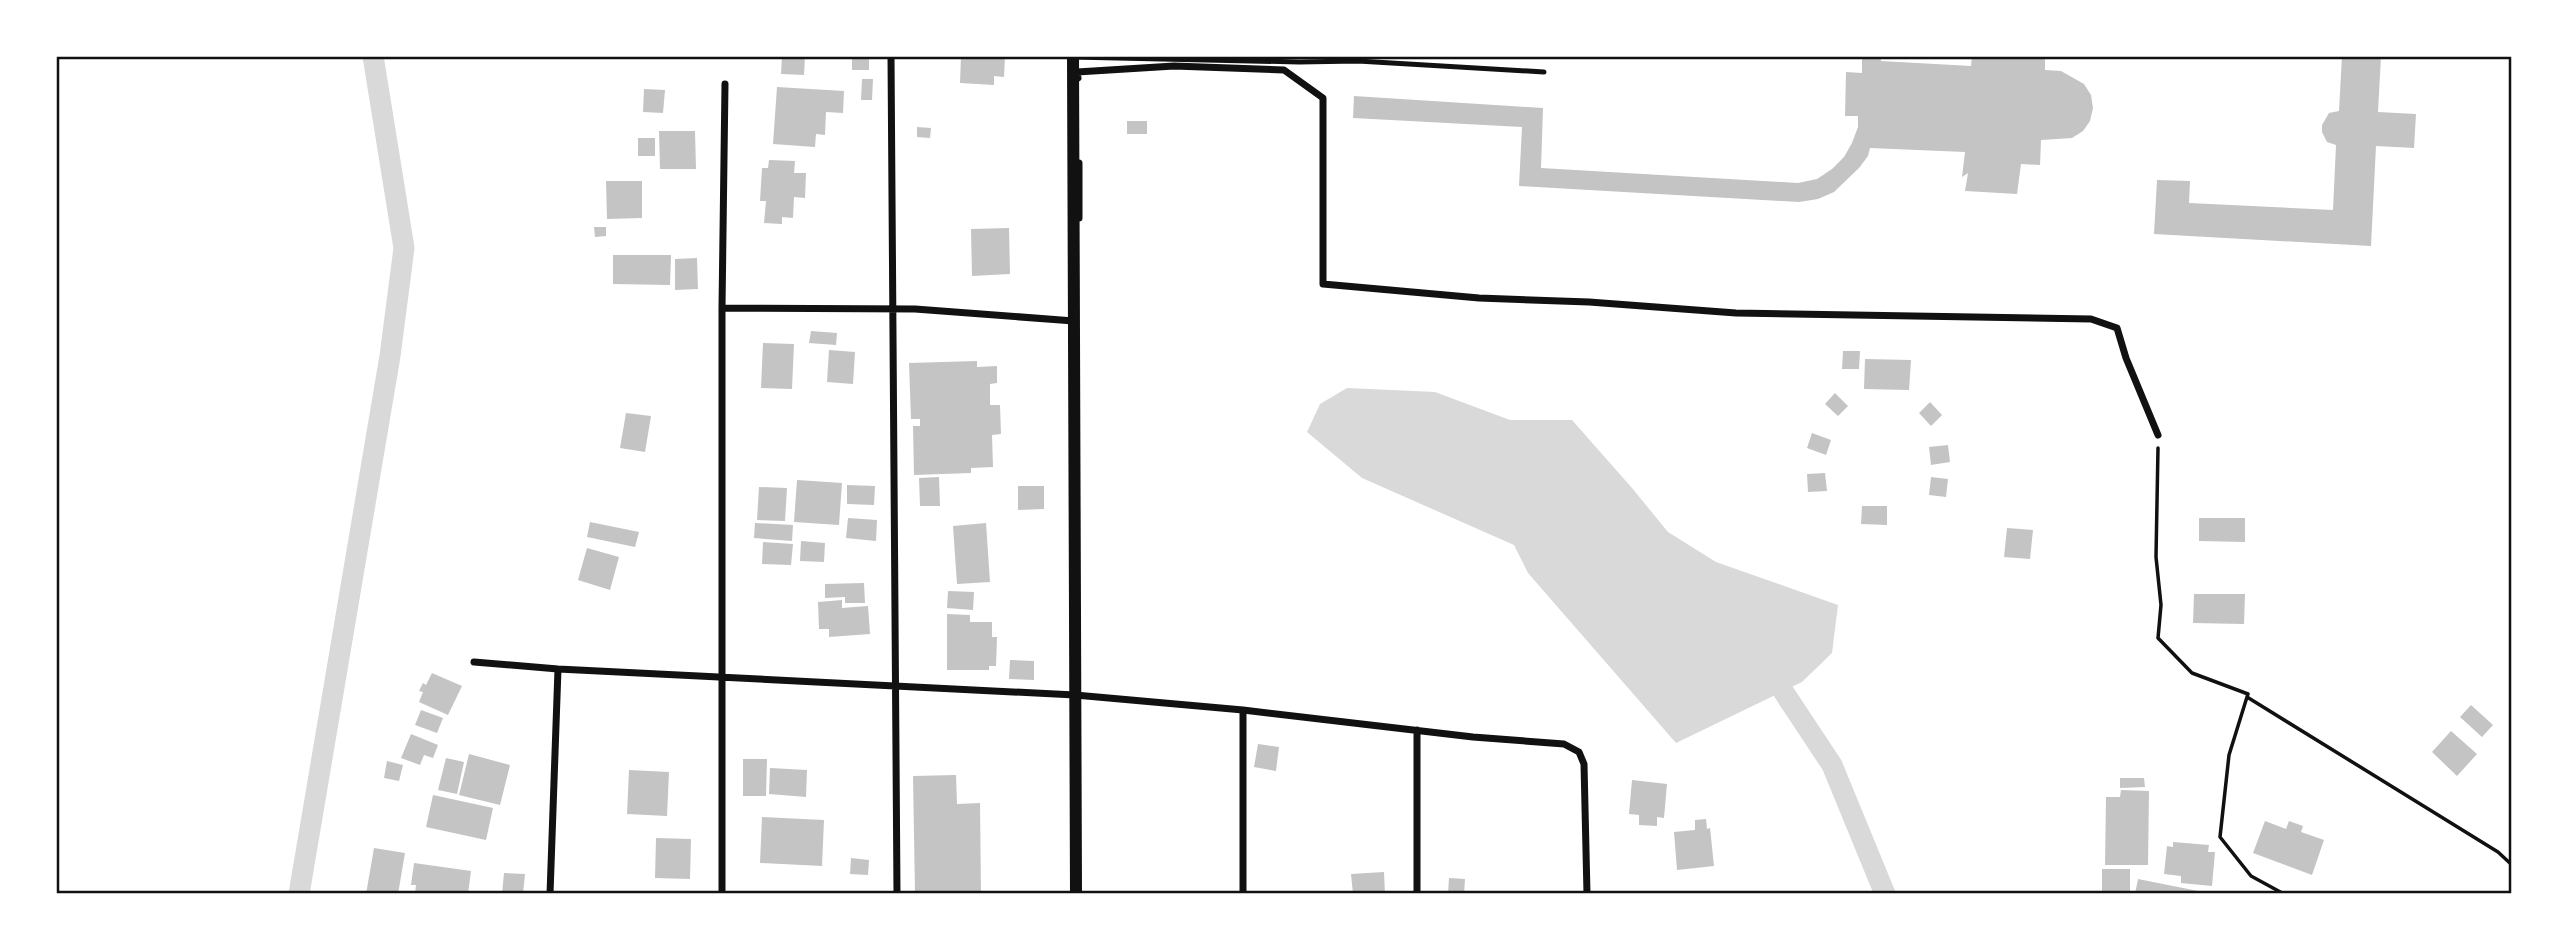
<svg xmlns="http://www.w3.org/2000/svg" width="2568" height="950" font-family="'Libre Baskerville',serif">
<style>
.water{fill:#d9d9d9}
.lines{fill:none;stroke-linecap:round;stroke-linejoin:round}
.canal{stroke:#d9d9d9;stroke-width:21}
.building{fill:#c4c4c4}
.path{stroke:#111;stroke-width:3.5}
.service{stroke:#111;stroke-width:5}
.minor{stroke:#111;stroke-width:7}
.tertiary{stroke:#111;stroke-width:12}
.neatline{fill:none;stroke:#111;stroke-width:2.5}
</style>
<rect width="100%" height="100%" fill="#fff"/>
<path class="water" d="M1347,388L1435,392L1510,420H1572L1632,488L1668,532L1716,562L1838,605L1832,653L1802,682L1676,743L1528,573L1514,545L1362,478L1307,432L1320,404Z"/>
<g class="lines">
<path class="canal" d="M1783,691L1832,765L1885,894
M299,894L390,356L404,248L373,56"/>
</g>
<path class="building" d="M782,56H805L804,75L781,74Z
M852,56H869V70H852Z
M961,56H1005L1004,77L994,76V85L960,83Z
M1862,56H1880L1881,61L1971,66L1972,56H2045V70L2061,71L2084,84L2091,95L2093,108L2090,121L2083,131L2072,138L2041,140L2040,165L2021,164L2017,194L1965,191L1968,173L1962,177L1965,152L1870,148L1868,156L1859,168L1834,192L1818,199L1799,202L1519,186L1522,127L1353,118L1354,96L1543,108L1541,168L1798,183L1817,179L1832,169L1844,157L1852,143L1858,127V116H1845L1846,72L1862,73Z
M2342,56H2381L2378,112L2416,114L2414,148L2376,146L2371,246L2154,234L2157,180L2190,181L2189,203L2333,210L2336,145L2327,142L2322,132V125L2329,113L2339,111Z
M862,79H873L872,100H861Z
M777,87L844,91L843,113L826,112L825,135L816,134L815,147L773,144Z
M644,89L665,90L663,113L643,112Z
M1127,121H1147V134H1127Z
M917,127L931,128L930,138L917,137Z
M659,131H695L696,169H660Z
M638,138H655V156H638Z
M769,160L795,161L794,173H806L805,198L794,197L793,218L782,217V224L764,223L766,201H760L762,168H768Z
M606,181H642V218L607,219Z
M594,227H606V236L595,237Z
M1009,228L1010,274L972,276L971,229Z
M613,255H671L670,285L613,284Z
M697,258L698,289L675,290V259Z
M811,331L837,333L836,345L809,343Z
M763,343L794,344L792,389L761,388Z
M829,350L855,352L853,384L827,382Z
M1843,351H1860L1859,369H1842Z
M1865,359L1911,360L1909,390L1864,389Z
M977,361V367L997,366V383L990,384V405H1000L1001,434L992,435L993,467L971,468V473L914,475L913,426H920V419H911L909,363Z
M1835,393L1848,406L1838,416L1825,404Z
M1930,402L1942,415L1931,426L1919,413Z
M626,413L651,416L645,452L620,448Z
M1812,433L1831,440L1826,455L1807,448Z
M1948,445L1950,462L1931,465L1929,447Z
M1825,473L1827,491L1808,492L1807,474Z
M939,477L940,506H920L919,478Z
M1931,477L1948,479L1946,497L1929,495Z
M797,480L842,483L839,525L794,522Z
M847,485L875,486L874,505L847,504Z
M1018,486H1044V509L1018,510Z
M759,487L787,488L785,521L757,520Z
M1862,506H1887V525L1861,524Z
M848,518L877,520L876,541L846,538Z
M2199,518H2245V542L2199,541Z
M590,522L639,532L635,547L587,537Z
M755,523L793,525L792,541L754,538Z
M986,523L990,582L957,584L953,526Z
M2007,528L2033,530L2030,559L2004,557Z
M801,541L825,543L824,562L800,561Z
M763,542L793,544L791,565L762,564Z
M587,548L619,557L610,590L578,580Z
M864,583L865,603H845V597L825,598V584Z
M948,591L974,592L973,610L947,608Z
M2194,594H2245L2244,624L2193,623Z
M842,600V608L868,606L870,634L829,637V629H819L818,602Z
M947,614L970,615V622H992V637H997L996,666H989V670H947Z
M1010,660L1034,661V680L1009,679Z
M432,673L462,686L448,715L419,702L423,692L419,691L423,683L426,685Z
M2471,705L2493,725L2482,737L2460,717Z
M421,710L443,718L437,733L415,725Z
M2451,731L2477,754L2457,776L2432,752Z
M411,734L438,745L433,758L424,755L420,765L401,758Z
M1258,744L1279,747L1276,771L1254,767Z
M469,754L510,765L500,805L459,795Z
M446,758L464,762L457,794L438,790Z
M743,759H767L766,796H743Z
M387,761L403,765L399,781L384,778Z
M770,768L807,770L806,797L769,794Z
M629,770L669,772L667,816L627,814Z
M956,775L957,804L980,803L981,894H915L913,776Z
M2120,778H2144L2145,787L2120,788Z
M1632,780L1667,784L1664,818L1657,817V826L1639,825V815L1629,814Z
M2121,790L2149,791L2148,865H2105L2106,797H2120Z
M433,795L493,808L486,840L426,827Z
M762,817L824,820L822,866L760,863Z
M1706,819L1707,829L1710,828L1714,866L1677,870L1674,832L1695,830V820Z
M2265,821L2286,829L2289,821L2303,826L2301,832L2324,840L2312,875L2253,853Z
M656,838L691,839L690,879L655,878Z
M2173,842L2209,845L2208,852H2215L2212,886L2181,883V876L2164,874L2167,846L2173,847Z
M374,848L405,853L398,894H366Z
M851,858L869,860L868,875L850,874Z
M414,863L471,871L468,894H415L416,885H411Z
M2102,869H2130V894H2102Z
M1384,872L1385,894H1353L1351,874Z
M504,873L525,874L523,894H502Z
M1449,878L1465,879L1464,894H1448Z
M2138,879L2208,893L2207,894H2135Z"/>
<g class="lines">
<path class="path" d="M2158,448L2156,557L2161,605L2158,638L2192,673L2248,694L2247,697L2498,852L2512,865
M2247,697L2229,755L2220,837L2251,876L2284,894"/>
<path class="service" d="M1073,57L1299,62L1358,61L1544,72"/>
<path class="minor" d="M891,56L897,894
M1078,78L1077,72L1174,66L1284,70L1323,98V284L1479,298L1589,302L1736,313L2091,319L2117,328L2126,358L2158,435
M1079,163V218
M722,308L915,309L1074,321
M474,662L558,669L1075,695L1243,710L1473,737L1564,744L1579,752L1584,764L1587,894
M1417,730V894
M550,894L558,669
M722,894V308L725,84
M1243,894V710"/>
<path class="tertiary" d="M1073,56L1076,894"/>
</g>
<rect width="2568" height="950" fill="none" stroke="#ffffff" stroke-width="116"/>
<rect x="58" y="58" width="2452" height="834" class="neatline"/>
</svg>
